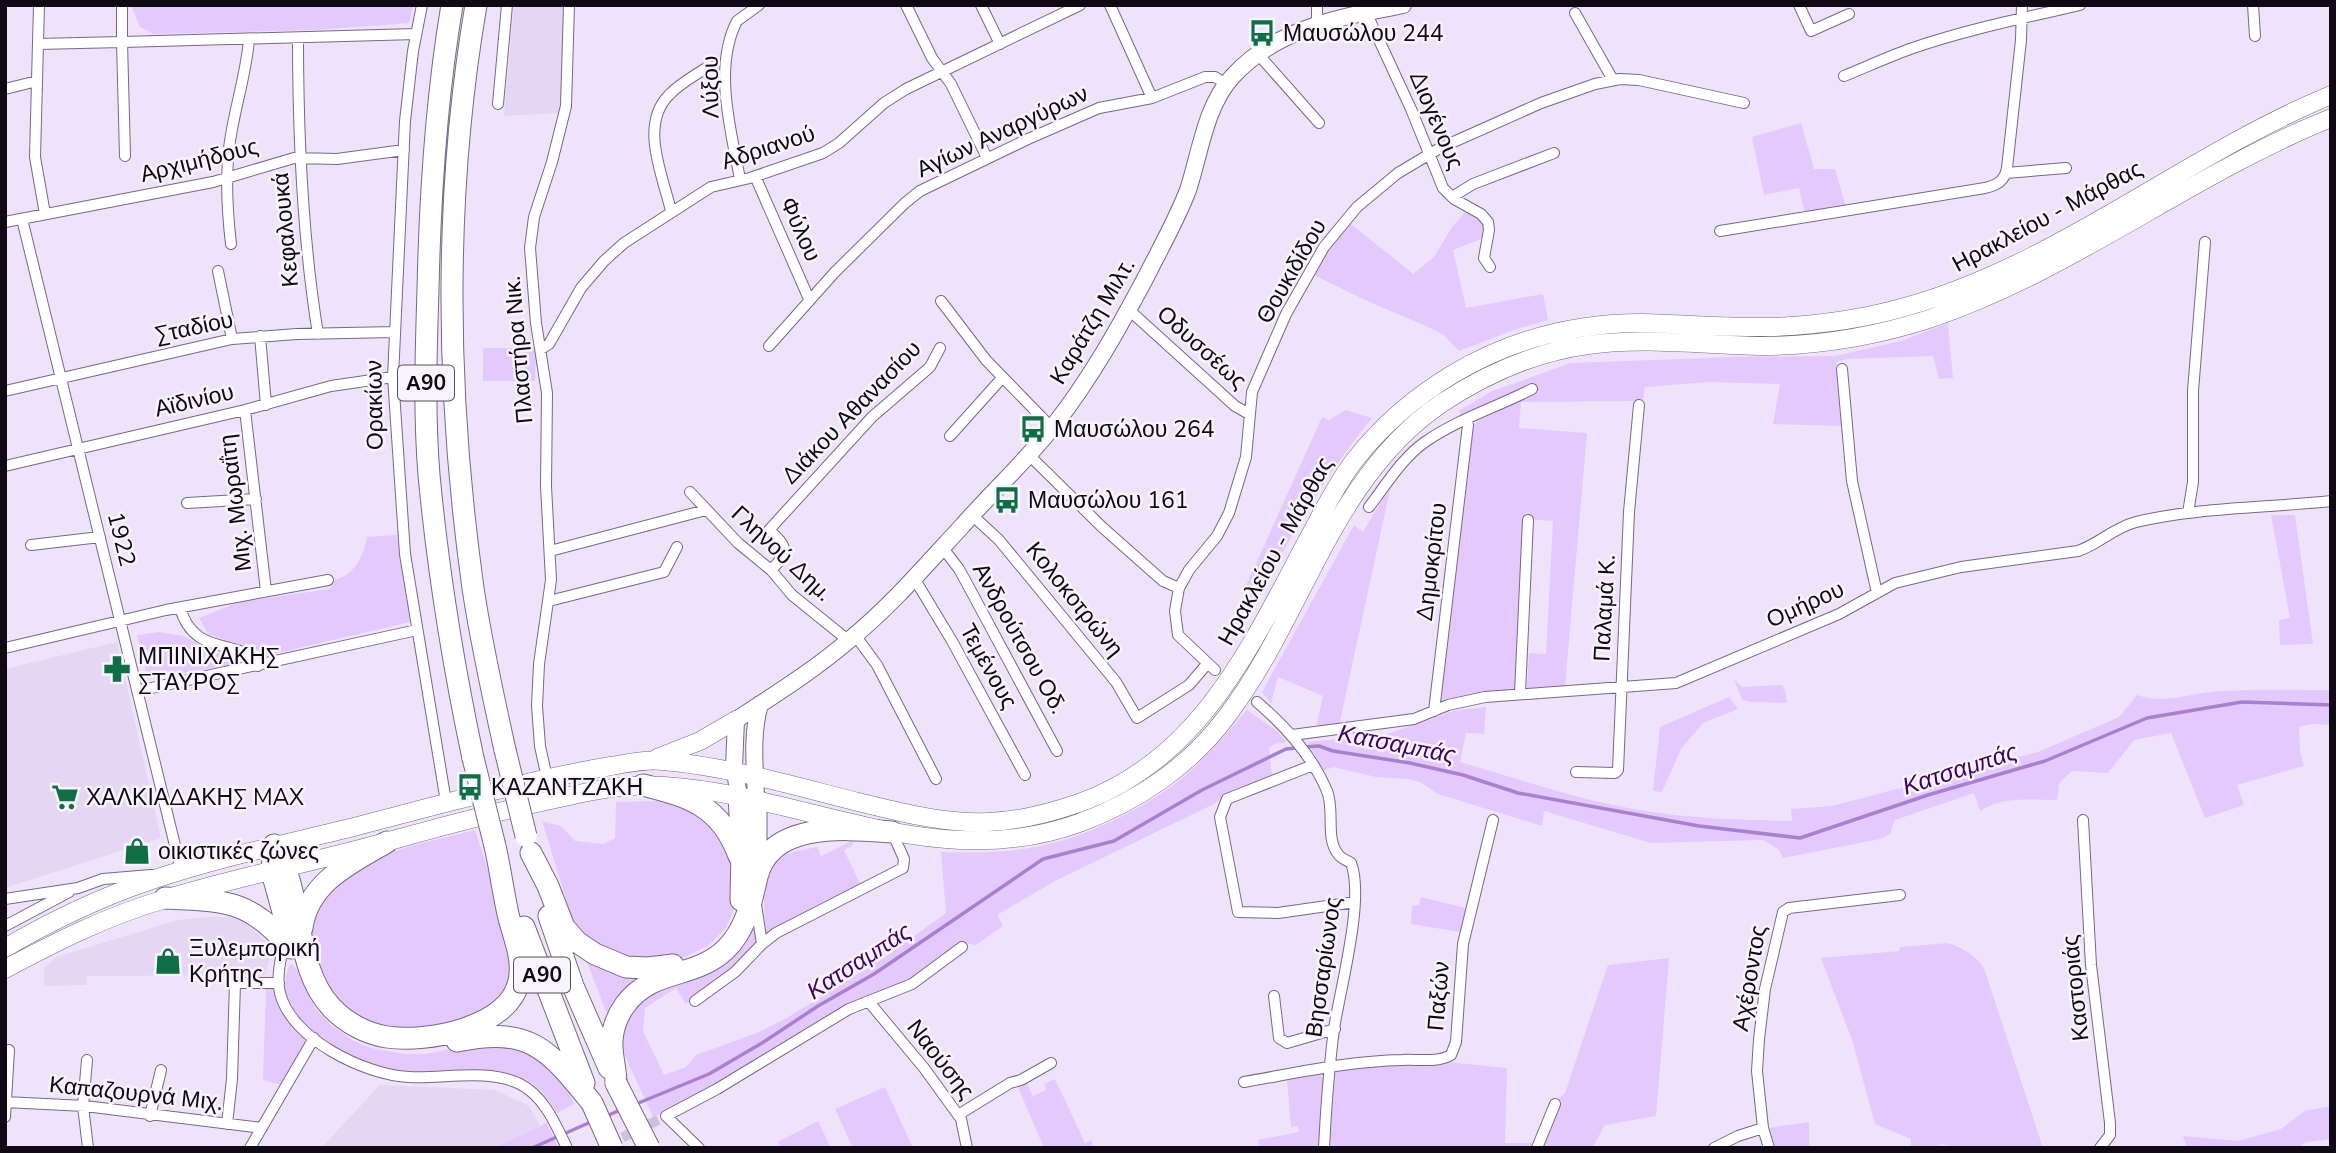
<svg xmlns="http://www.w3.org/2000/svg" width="2336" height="1153" font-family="'Nunito Sans',sans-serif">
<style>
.built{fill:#e5d6f4}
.green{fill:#e3c9fe}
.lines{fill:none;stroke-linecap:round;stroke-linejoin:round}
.stream{stroke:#a980cf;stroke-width:3.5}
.street-tunnel{stroke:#cdc2d9;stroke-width:10;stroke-dasharray:10 5;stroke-linecap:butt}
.street-casing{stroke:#776986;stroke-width:12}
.secondary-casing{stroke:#776986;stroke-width:18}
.primary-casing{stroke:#776986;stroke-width:19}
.highway-casing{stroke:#776986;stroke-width:23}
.street{stroke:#fff;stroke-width:10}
.secondary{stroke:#fff;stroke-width:16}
.primary{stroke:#fff;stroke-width:18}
.highway{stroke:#fff;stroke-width:21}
.highway-bridge-casing{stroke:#776986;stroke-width:23;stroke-linecap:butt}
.highway-bridge{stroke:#fff;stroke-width:21}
.labels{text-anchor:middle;stroke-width:5;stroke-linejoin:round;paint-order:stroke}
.shield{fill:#f7f4fb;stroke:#545059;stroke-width:2}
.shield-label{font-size:21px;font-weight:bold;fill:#0e0913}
.poi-label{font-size:23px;fill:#0e0913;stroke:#f7f4fb;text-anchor:start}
.street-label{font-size:23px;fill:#0e0913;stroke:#f7f4fb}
.water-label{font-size:24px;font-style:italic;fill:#3f0063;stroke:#f7f4fb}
</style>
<rect width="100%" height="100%" fill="#efe3fc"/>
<path class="built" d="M514,5H563L561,113L504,116Z
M117,642L161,838L5,888V669Z
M207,917H229L243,920L272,947L265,975L87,976L86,985L44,986V968L56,957L178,920Z
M380,1085L495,1090L529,1106L541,1127L493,1148H321Z"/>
<path class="green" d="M131,5H413L409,23L315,30L154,34L140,27Z
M1801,123L1814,169H1835L1846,207L1805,214L1799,188L1764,195L1752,137Z
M1467,210L1478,216L1485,224L1484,238L1453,250L1466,308L1543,294L1548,320L1516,329L1459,351L1444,335L1428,327L1365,300L1314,275L1326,253L1350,223L1413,274L1434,257L1452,227Z
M1948,323L1953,378L1939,379L1933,356L1848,359L1836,362L1842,426L1773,424L1780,384L1708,382L1645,387L1643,401L1521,402L1519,428L1587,433L1565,686L1527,689L1529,653L1546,654L1553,521L1527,519L1515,690L1440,702L1472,428L1477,421L1538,392L1533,385L1473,413L1461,415L1459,411L1490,392L1570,363L1736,357L1835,356L1901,341Z
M483,348H536L535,381H483Z
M1346,410L1372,418C1325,475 1290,538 1255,603L1245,588L1322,417L1329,420Z
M1391,485L1339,726L1316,728L1323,696L1278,677L1271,703L1262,692L1354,525L1363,532Z
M2271,515H2295L2313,644L2280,645L2279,620L2290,618Z
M397,535L410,622L277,653H264L208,634L199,618L239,602L330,589L335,580C356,573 363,557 367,537Z
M159,632L183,636L214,652L243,659L241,663L148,679L137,635Z
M1734,679L1742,687L1782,685L1785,690L1787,703L1750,702L1742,700Z
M2331,690V725L2312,724L2299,727L2300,751L2304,766L2237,785L2244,805L2205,818L2171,733L2134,740L2108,773L2072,771L2059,783L2057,800C2030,800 2003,796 1980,811L1974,793L1895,820L1890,834L1880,839L1783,858L1778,849L1763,840L1651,843L1544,811L1542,826L1438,794L1420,782L1407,779L1376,777L1333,767L1323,771L1308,742L1368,736L1376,738L1453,711L1486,707L1484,734L1466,733L1460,762C1523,780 1587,803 1653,812C1699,819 1745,820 1792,821L1791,809L1832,806L2038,752L2119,717L2137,695C2166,705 2193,692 2222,691C2258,689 2295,690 2331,690Z
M1729,697L1738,709L1703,723L1681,749L1662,792L1653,791L1660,727Z
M1247,710L1277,731L1287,742L1274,744L1269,748L1272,776L1232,791L1214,804L1057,880L997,915L1003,926L976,945L965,943L926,972L709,1090L653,1117L626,1058L622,1043V1034L634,1006L755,922C756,929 758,938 755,944C748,962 703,992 686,1004L676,988L645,1008L643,1031L664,1075L686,1067L696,1055L757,1033L785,1019L884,958L946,913L941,852C966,853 991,853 1016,850C1074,844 1140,812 1185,776C1208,756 1227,733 1247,710Z
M661,801L683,804L714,827L732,865L733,911L726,928L708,946L680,959L644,962L596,947L573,922L542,821L561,826L575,841L603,844L615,838L616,802Z
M475,830L501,910L511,952L510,983L490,1009L429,1030L383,1028L357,1017L331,994L314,960L310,929L321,900L344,878L377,858L407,847Z
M852,841L853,845L844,850L861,886L822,902L766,935C765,914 758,873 779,859C789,851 804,850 817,847L821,856Z
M1421,897L1466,908L1460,932L1411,924L1412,906L1419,905Z
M1948,943C1963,948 1975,955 1984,968L2043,1148H1958L1940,1144L1939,1148H1911V1139L1875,1124L1852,1040L1821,958L1899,951L1900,947Z
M1669,958L1656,1116L1605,1125L1592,1148H1542L1559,1098L1565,1093L1608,965Z
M586,960L648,975L609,1019Z
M292,964L298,971L315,1008L332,1026L354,1041L371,1048L405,1054H424L479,1044L526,1050L563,1078L574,1104L557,1113C548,1100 540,1086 525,1079C504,1071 482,1073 461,1073C398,1072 363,1071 311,1030C287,1011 279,996 289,966Z
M266,988L276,990L308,1039L281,1085L263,1080Z
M1449,1062L1507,1068L1505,1143H1532V1148H1329L1335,1073L1340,1070L1379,1065Z
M1319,1074L1324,1079L1318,1148H1260L1258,1140L1299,1132L1298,1126L1291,1127L1287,1080Z
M1055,1079L1085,1143L1092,1140V1148H1044L1017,1085L1026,1081L1033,1096L1046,1090L1044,1084Z
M885,1087L913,1148H853L835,1109Z
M2331,1106V1139L2306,1142L2297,1148H2187L2183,1136L2238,1141L2281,1129L2305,1111Z
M818,1121L831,1148H781L778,1142Z
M546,1122L559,1148H493L540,1127Z
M1809,1122V1148H1775L1768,1128Z"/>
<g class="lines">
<path class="stream" d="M1304,747L1319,746L1333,751L1410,763L1463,775L1518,793L1699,826L1800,838L1928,795L2045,761L2147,718L2242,702L2331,705
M636,1104L709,1074L762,1043L818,1006L874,974L1043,859L1114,841L1202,790L1286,749L1296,748
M607,1116L622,1109
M532,1148L593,1121"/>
<path class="street-tunnel" d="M609,1144L666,1116"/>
<defs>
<path id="street" d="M39,5L35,157L45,214
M122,5V42L416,34
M422,5L413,51L405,121L393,377L405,554L446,802
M906,5L932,58L951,84L987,158
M981,5L1000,44
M1110,5L1152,98
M1317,5V24
M1799,5L1811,31L1849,14
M2253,5L2255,36
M1366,12L1411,109L1443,188L1454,199L1481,214L1488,222L1489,230L1484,258L1490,267
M1575,13L1613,80
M298,38C298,137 302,236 318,334
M38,44L122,42L125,156
M1258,54L1319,123
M1844,76C1866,67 1888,57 1910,49C1965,30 2023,18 2080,5
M5,89L37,81
M498,104L507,5
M2006,173L2066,168
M755,176L809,299
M740,179C731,131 713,67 737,21L759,5
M1452,197L1473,184L1554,153
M671,211C663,176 639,125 669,95C680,83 696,75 709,66
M22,219L181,870
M5,222L213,182L294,158L337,159L404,150
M1720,231L1985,188C1997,185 2005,181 2007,168L2021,40L2022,5
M231,244C227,210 225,175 230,141C235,107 246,74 249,40
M218,271L232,339
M941,301L986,360L1052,428
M1128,309L1235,406L1249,414
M260,336L266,405
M769,346L835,272L905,203L920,191L1028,139L1099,108L1152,98L1205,77H1215L1226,84
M541,349L549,344L581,288L604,261L624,243L711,187L750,178L823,153L839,143L884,103L906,89L1080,5
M1842,369L1852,481L1877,593
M5,391L232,339L297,334L395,332
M245,410L266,591
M950,436L1002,378
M1029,455L1102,527L1163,581L1179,588
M5,466L245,410L331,386L393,377
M690,492L738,543L771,570L792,595L849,641
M187,503L256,499
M1369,507C1386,485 1402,458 1425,442C1458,419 1497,407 1532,389
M2188,513L2193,482V391L2205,242
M972,515L999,540L1116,682L1137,718L1189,685L1207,664
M31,545L100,537
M942,547L959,569L971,591L1057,751
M550,551L706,510
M771,570C790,551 787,546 769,530L872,417L930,367L940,348
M914,578L952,641L1025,775
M549,601L664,572L677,547
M180,608C196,660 239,635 258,666
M855,635L877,665L936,779
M5,648L166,610L328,580
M1215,670L1178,635L1175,611L1179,588L1189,570L1217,536L1229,513L1246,457L1252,392L1286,314L1324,247L1357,207L1398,173L1440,148L1541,103L1595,84L1620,79L1639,80L1744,103
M138,691L417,630
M1520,693L1528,520
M1257,702C1286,727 1312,755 1327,791C1335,810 1325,838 1338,854C1341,859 1347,860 1351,863C1365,899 1340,989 1334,1029C1329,1068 1326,1108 1324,1148
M1434,711L1468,425L1466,419
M1292,735L1414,719L1448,705L1485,697L1676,683L1839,614L1895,583L1961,567L2078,551C2099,544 2113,528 2136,522C2199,507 2266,508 2331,501
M1313,765L1227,799L1220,817L1238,912L1278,913L1355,902
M1576,772L1615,773L1618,770L1629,512L1639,405
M547,778L540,746L537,706L539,664L551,580L546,486L547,393L536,323L530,248L534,217L552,162L566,106L569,5
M2083,820L2091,965L2110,1123V1135L2100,1148
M755,898L762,944
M5,899L78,888L103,879L151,875
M5,926L69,892
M285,940C281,957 276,976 280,993C291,1039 365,1075 409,1077C444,1079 487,1068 520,1084C544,1096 556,1125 567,1148
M1274,996L1279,1038L1287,1043L1335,1029
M695,1001L735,972L762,944L776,933L903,868L904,859L892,832
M869,1002L924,1068L961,1119L967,1148
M87,1060L83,1106L88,1148
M1244,1082C1296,1073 1349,1061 1402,1060C1418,1059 1437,1063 1451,1055L1456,1042L1463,944L1493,820
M5,1102L85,1106L262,1128
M958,1115L1010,1083L1021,1080L1051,1063
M150,1116L161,1070
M5,1117L9,1050
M227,1124L232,1079L235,983H279
M1763,1128L1757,1071L1759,1039L1765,989L1783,912L1789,908L1900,895
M250,1148L314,1038
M699,1148L666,1116L717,1089L849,1009L912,984L962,947
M1537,1148L1555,1104
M1714,1148L1738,1136L1763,1128L1769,1148"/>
<path id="secondary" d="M739,796L734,767L736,720C774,695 813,671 848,641C890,607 926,565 963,525C993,491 1027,460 1055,424C1091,378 1120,326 1147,275C1161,247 1177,219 1188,190C1200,154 1205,107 1232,77C1276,28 1341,17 1403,5
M756,799C755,768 751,735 760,704"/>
<path id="primary" d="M657,758L700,741L736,720
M5,948C51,921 99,898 149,881C216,858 285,844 354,827C397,816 439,804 482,794C525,783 568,773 611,766C629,763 646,759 664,761C730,767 794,786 858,802C900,812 944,824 988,822C1018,821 1050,813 1079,803C1200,760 1251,646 1307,541C1322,514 1335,486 1354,461C1381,426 1415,397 1453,374C1510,340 1575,323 1642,323C1686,324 1731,328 1775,327C1818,325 1863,319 1905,307C2059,264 2184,156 2331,95
M5,969C56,942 107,916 162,900C238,876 317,862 393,840C444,826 495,812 546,801C586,792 623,783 664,786C806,795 936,875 1079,823C1137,802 1190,766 1227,716C1304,615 1332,477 1442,403C1486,374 1536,352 1588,345C1645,337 1703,345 1760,346C1816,346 1876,336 1929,319C2072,271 2191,174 2331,118"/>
<path id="highway" d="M452,5C436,100 430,194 428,290C426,351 424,414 429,475C438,571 453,664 473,758
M476,5C443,198 446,395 473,588C481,642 493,696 505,750
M643,785C690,797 721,806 739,856
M739,796L742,849L741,900
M756,799V859
M274,845C305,894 292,966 332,1008C346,1023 367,1034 387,1037C427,1043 509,1028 519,981C524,958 513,936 508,914C503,891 500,868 495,846
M274,845L272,872L291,941
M531,853L548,886L564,927L577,942L595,954L626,967L648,968L673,965
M165,898C227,901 248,899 291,948
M549,916L573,986L609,1068
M524,927L584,1083
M302,928C308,882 351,863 387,842
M457,1041C531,1026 548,1049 592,1103
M616,1083C616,1069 611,1054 612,1040C613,1027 617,1016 625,1005C653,967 694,980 726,949C746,929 751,903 757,877C770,820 849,829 892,832"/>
</defs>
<use href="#street" class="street-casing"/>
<use href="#secondary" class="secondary-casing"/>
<use href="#primary" class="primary-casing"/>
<use href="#highway" class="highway-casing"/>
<use href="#street" class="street"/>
<use href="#secondary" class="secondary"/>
<use href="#primary" class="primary"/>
<use href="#highway" class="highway"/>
<defs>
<path id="highway-bridge" d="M505,750L526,836
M473,758L495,846
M616,1083L649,1148
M592,1103L612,1148"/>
</defs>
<use href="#highway-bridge" class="highway-bridge-casing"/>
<use href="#highway-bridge" class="highway-bridge"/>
</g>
<defs>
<symbol id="bus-bare" viewBox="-9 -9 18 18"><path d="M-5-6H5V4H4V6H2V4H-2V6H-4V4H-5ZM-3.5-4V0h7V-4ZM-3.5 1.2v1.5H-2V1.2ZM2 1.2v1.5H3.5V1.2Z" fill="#0e6e44" stroke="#f7f4fb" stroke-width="2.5" paint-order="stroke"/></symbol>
<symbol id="pharmacy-bare" viewBox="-9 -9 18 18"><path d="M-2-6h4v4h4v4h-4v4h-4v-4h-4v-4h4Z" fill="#0e6e44" stroke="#f7f4fb" stroke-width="2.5" paint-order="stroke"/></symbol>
<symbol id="supermarket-bare" viewBox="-9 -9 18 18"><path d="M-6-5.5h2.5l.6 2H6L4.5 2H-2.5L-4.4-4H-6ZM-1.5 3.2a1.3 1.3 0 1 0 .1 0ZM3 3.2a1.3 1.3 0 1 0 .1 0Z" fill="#0e6e44" stroke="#f7f4fb" stroke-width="2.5" paint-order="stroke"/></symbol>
<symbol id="shop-bare" viewBox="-9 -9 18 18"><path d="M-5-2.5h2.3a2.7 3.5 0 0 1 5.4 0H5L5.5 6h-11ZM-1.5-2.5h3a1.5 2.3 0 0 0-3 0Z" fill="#0e6e44" stroke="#f7f4fb" stroke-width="2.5" paint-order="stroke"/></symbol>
</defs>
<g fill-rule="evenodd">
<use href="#bus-bare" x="1243" y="14" width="38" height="38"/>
<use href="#bus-bare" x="1014" y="410" width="38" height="38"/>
<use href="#bus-bare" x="988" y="481" width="38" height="38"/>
<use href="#pharmacy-bare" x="98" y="650" width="38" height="38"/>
<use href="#bus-bare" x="451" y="768" width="38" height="38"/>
<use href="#supermarket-bare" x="46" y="778" width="38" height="38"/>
<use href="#shop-bare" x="118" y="832" width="38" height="38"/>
<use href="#shop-bare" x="149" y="942" width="38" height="38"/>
</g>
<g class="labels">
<g class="shield">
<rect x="398" y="365.5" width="56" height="35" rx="5"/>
<rect x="514" y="957.5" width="56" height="35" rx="5"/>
</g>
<g class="shield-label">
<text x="426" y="390">Α90</text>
<text x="542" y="982">Α90</text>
</g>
<g class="poi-label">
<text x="1283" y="41">Μαυσώλου 244</text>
<text x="1054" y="437">Μαυσώλου 264</text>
<text x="1028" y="508">Μαυσώλου 161</text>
<text x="138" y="664">ΜΠΙΝΙΧΑΚΗΣ<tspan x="138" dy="26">ΣΤΑΥΡΟΣ</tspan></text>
<text x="491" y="795">ΚΑΖΑΝΤΖΑΚΗ</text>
<text x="86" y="805">ΧΑΛΚΙΑΔΑΚΗΣ MAX</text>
<text x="158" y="859">οικιστικές ζώνες</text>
<text x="189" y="956">Ξυλεμπορική<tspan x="189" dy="26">Κρήτης</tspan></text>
</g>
<g class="street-label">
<text transform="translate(710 87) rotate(-91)" y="8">Λύξου</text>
<text transform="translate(1437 120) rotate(67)" y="8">Διογένους</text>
<text transform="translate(1002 131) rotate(-25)" y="8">Αγίων Αναργύρων</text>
<text transform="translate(768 147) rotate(-18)" y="8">Αδριανού</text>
<text transform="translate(199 160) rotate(-14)" y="8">Αρχιμήδους</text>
<text transform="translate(2047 216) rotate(-28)" y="8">Ηρακλείου - Μάρθας</text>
<text transform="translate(801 229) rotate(66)" y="8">Φύλου</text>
<text transform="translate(285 230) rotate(-95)" y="8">Κεφαλουκά</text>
<text transform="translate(1291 271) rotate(-60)" y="8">Θουκιδίδου</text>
<text transform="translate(1092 321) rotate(-59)" y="8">Καράτζη Μιλτ.</text>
<text transform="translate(194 327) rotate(-12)" y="8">Σταδίου</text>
<text transform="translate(1202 347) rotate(42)" y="8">Οδυσσέως</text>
<text transform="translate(518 350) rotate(-95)" y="8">Πλαστήρα Νικ.</text>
<text transform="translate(194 400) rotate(-13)" y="8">Αϊδινίου</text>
<text transform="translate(374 405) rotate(-91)" y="8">Ορακίων</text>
<text transform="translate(851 412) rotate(-46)" y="8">Διάκου Αθανασίου</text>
<text transform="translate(235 503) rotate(-97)" y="8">Μιχ. Μωραΐτη</text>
<text transform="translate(122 539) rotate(76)" y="8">1922</text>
<text transform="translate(1275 551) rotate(-61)" y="8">Ηρακλείου - Μάρθας</text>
<text transform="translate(782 553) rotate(43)" y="8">Γληνού Δημ.</text>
<text transform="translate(1431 562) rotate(-83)" y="8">Δημοκρίτου</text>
<text transform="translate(1075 599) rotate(51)" y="8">Κολοκοτρώνη</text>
<text transform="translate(1805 604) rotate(-24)" y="8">Ομήρου</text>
<text transform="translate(1604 608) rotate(-87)" y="8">Παλαμά Κ.</text>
<text transform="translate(1020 638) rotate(61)" y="8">Ανδρούτσου Οδ.</text>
<text transform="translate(989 666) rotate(61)" y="8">Τεμένους</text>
<text transform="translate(1323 967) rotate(-82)" y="8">Βησσαρίωνος</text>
<text transform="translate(1749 978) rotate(-80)" y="8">Αχέροντος</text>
<text transform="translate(2075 988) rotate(-96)" y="8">Καστοριάς</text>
<text transform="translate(1438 996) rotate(-85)" y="8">Παξών</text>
<text transform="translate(941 1059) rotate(52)" y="8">Ναούσης</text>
<text transform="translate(136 1093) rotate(6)" y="8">Καπαζουρνά Μιχ.</text>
</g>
<g class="water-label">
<text transform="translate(1397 744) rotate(11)" y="8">Κατσαμπάς</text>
<text transform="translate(1960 769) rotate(-18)" y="8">Κατσαμπάς</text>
<text transform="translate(859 961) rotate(-33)" y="8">Κατσαμπάς</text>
</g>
</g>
<rect width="2336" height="1153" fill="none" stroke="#0e0913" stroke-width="14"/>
</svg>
